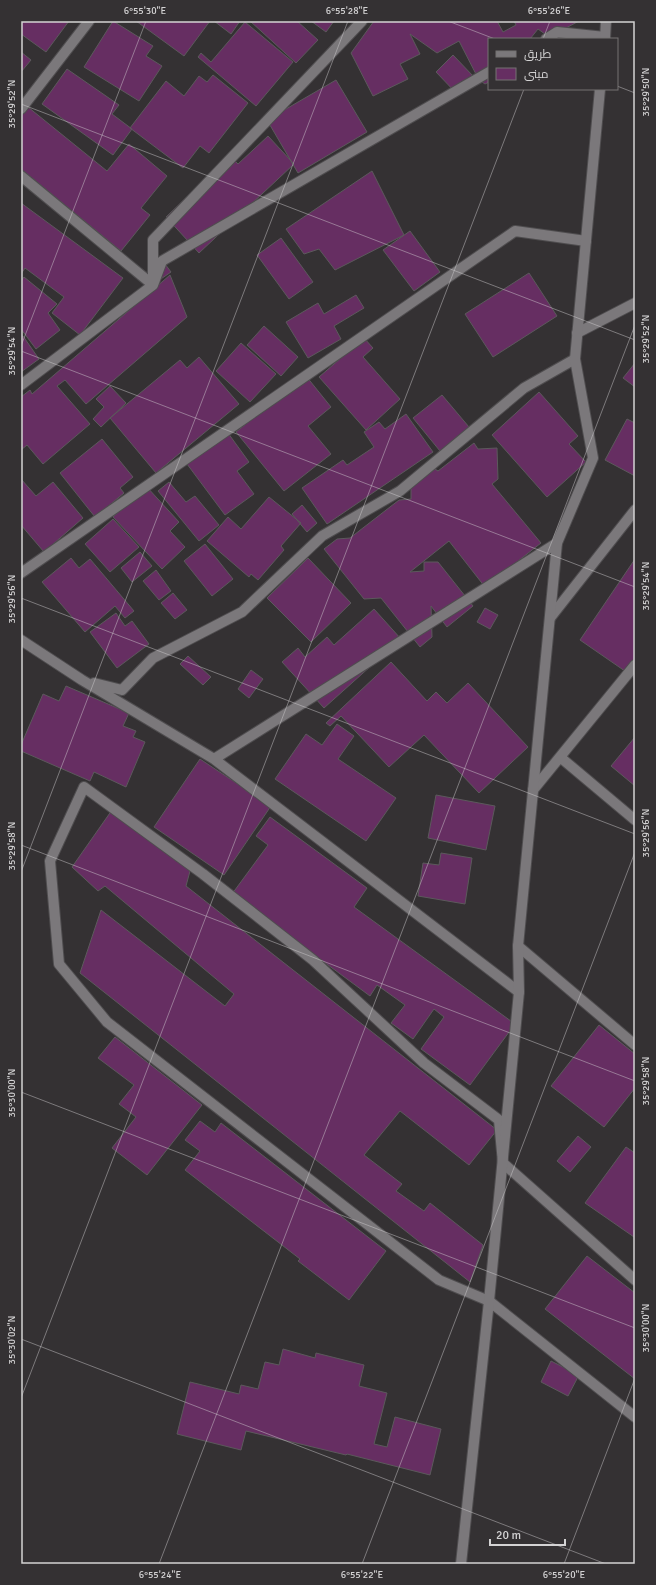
<svg xmlns="http://www.w3.org/2000/svg" width="656" height="1585" font-family="Signika,Cairo,sans-serif">
<style>
.building{fill:#662e62;stroke:#5c595c}
.lines{fill:none;stroke-linecap:round;stroke-linejoin:round}
.minor-casing{stroke:#4f4d4f;stroke-width:12}
.secondary-casing{stroke:#4f4d4f;stroke-width:12}
.minor{stroke:#7b787b;stroke-width:10}
.secondary{stroke:#7b787b;stroke-width:10}
.ticks{fill:none;stroke:#d4d3d4;stroke-width:1;stroke-opacity:0.45}
.neatline{fill:none;stroke:#d4d3d4;stroke-width:1.5}
.ticks-label{font-size:10px;text-anchor:middle;fill:#d4d3d4}
</style>
<rect width="100%" height="100%" fill="#343133"/>
<path class="building" d="M21,21H69L46,52L21,34Z
M113,21L153,46L146,56L162,66L139,101L84,67Z
M136,21H210L184,56Z
M214,21H240L231,34Z
M250,21H297L318,40L296,63Z
M311,21H334L326,32Z
M374,21H497L503,32L516,25L514,21H579L549,37L538,29L530,39H489V82L485,84L479,80L459,41L437,53L410,34L420,54L400,64L408,79L373,96L351,53Z
M245,22L293,62L256,106L198,57L201,53L211,62Z
M21,52L31,60L21,72Z
M453,55L474,77L457,94L436,72Z
M67,69L119,105L112,114L132,129L113,155L42,104Z
M213,75L248,103L209,153L200,146L183,168L130,128L166,81L184,96L199,76L207,82Z
M336,80L367,132L298,173L267,120Z
M28,107L107,171L129,144L167,176L141,208L150,215L121,251L21,169V116Z
M268,136L294,164L199,253L166,217L230,156L238,164Z
M372,171L404,235L335,270L319,249L304,254L286,229Z
M21,203L123,278L80,335L52,313L64,297L25,268L21,274Z
M410,231L440,272L414,291L383,250Z
M281,238L313,282L289,299L257,255Z
M162,260L171,272L155,283L147,271Z
M529,273L557,316L493,357L465,314Z
M170,275L187,317L86,404L65,380L57,386L90,424L43,464L27,445L21,450V397L30,390L32,394Z
M24,277L57,304L48,313L60,330L36,349L21,329V281Z
M356,295L364,308L334,326L341,339L308,358L286,322L318,303L324,314Z
M264,326L298,357L281,376L247,345Z
M23,336L39,359L21,372V337Z
M364,338L373,348L363,357L400,399L366,430L319,377Z
M241,343L276,374L250,402L216,371Z
M199,357L239,404L156,473L110,418L180,360L187,368Z
M635,363V387L623,378Z
M306,376L331,407L308,426L331,454L284,491L236,432Z
M110,386L126,403L101,427L93,419L104,407L96,399Z
M539,392L578,436L569,444L586,462L547,497L492,435Z
M442,395L469,427L440,451L413,418Z
M406,414L433,452L327,524L302,488L343,460L347,465L374,447L364,432L379,422L385,429Z
M627,419L635,423V476L605,460Z
M228,433L249,462L237,471L254,494L225,515L187,464Z
M102,439L133,477L120,488L124,493L95,517L60,473Z
M474,443L478,449L497,448L498,479L492,484L541,543L485,587L449,541L410,572L424,571V562H438L473,606L447,627L431,606L432,637L420,647L381,598L364,599L324,549L337,539L350,538L399,500L411,499V488L435,469L438,471Z
M21,479L36,496L53,482L83,518L44,552L21,525Z
M169,482L186,502L195,496L219,525L199,541L158,491Z
M146,486L179,522L170,531L185,547L162,569L113,517Z
M269,497L301,523L281,546L284,550L258,580L251,574L249,577L207,541L228,517L241,529Z
M302,505L317,523L307,532L292,514Z
M113,519L139,547L110,572L85,544Z
M205,544L233,579L212,596L184,561Z
M140,552L152,566L132,582L121,568Z
M71,558L79,568L90,559L134,611L125,618L115,606L85,632L42,582Z
M308,558L351,603L311,642L267,598Z
M635,559V678L580,640Z
M156,570L171,591L159,600L143,581Z
M173,593L187,610L175,619L161,603Z
M485,608L498,615L490,629L477,622Z
M374,609L401,639L324,708L282,662L298,648L305,657L327,637L334,645Z
M116,613L125,626L132,621L149,644L117,668L90,632Z
M188,656L211,677L203,685L180,664Z
M391,662L427,701L436,692L447,703L468,683L528,747L479,793L424,735L389,767L341,716L330,726L326,723Z
M251,670L263,679L249,698L238,689Z
M66,686L129,713L123,726L136,731L133,737L145,742L126,787L94,772L90,781L21,751V745L43,694L59,701Z
M337,724L354,736L338,759L396,798L366,841L275,779L306,734L322,745Z
M635,737V786L611,766Z
M200,759L271,806L224,875L154,827Z
M436,795L495,806L486,850L428,838Z
M112,810L190,871L186,886L497,1130L469,1165L400,1111L364,1155L402,1184L396,1191L424,1211L430,1203L483,1245L470,1282L80,973L101,910L225,1006L234,994L105,886L98,891L72,867Z
M270,817L367,888L354,907L515,1024L470,1085L421,1049L444,1017L434,1009L413,1039L391,1023L405,1005L377,985L370,996L232,894L268,845L256,836Z
M441,853L472,858L465,904L418,896L423,863L439,865Z
M599,1025L635,1054V1088L604,1127L551,1086Z
M115,1037L202,1105L147,1175L112,1148L136,1117L119,1104L134,1085L98,1058Z
M200,1121L215,1132L221,1123L386,1251L349,1300L298,1261L300,1259L185,1170L200,1151L185,1140Z
M578,1136L591,1147L570,1172L557,1161Z
M626,1147L635,1153V1236L634,1237L585,1203Z
M587,1256L635,1293V1379L545,1309Z
M283,1349L315,1358L316,1353L364,1365L359,1386L387,1393L374,1444L387,1447L395,1417L441,1429L430,1475L347,1454L346,1455L246,1431L241,1450L177,1434L190,1382L239,1394L241,1385L258,1389L265,1362L279,1365Z
M551,1361L579,1375L568,1396L541,1382Z"/>
<g class="lines">
<defs>
<path id="minor" d="M546,39L557,32L605,37
M21,109L89,21
M21,176L153,285V240L362,21
M577,333L635,303
M21,385L153,285L162,261L489,72
M21,573L515,231L586,241
M550,618L635,510
M21,640L82,680L214,759L519,992
M94,683L122,690L153,658L242,612L322,536L400,491L524,388L575,359
M560,757L635,820
M214,759L557,543
M533,790L635,665
M518,946L635,1045
M635,1280L503,1163L499,1120L424,1063L313,960L203,874L84,787L50,861L59,964L107,1022L439,1280L489,1301L635,1417"/>
<path id="secondary" d="M605,39L606,21
M461,1564L489,1301L519,992L518,946L557,543L593,458L575,359L600,89"/>
</defs>
<use href="#minor" class="minor-casing"/>
<use href="#secondary" class="secondary-casing"/>
<use href="#minor" class="minor"/>
<use href="#secondary" class="secondary"/>
</g>
<path class="ticks" d="M448,21L495,39M543,39L550,21M617,86L635,93M21,104L635,340M21,346L146,21M21,351L635,587M21,598L635,834M21,845L635,1081M21,872L348,21M21,1092L635,1328M21,1339L606,1564M21,1398L524,89M159,1564L635,325M362,1564L635,852M564,1564L635,1378"/>
<rect width="656" height="1585" fill="none" stroke="#343133" stroke-width="44"/>
<rect x="488" y="38" width="130" height="52" fill="#343133" stroke="#747273"/>
<rect x="496" y="51" width="20" height="6" fill="#7b787b" stroke="#747273"/>
<text x="524" y="58" font-size="12" fill="#d4d3d4">طريق</text>
<rect x="496" y="68" width="20" height="12" fill="#662e62" stroke="#747273"/>
<text x="524" y="78" font-size="12" fill="#d4d3d4">مبنى</text>
<path d="M490 1539v6h75v-6" fill="none" stroke="#d4d3d4" stroke-width="2"/>
<text x="496" y="1539" font-size="12" fill="#d4d3d4" stroke="#343133" stroke-width="3" paint-order="stroke">20 m</text>
<rect x="22" y="22" width="612" height="1541" class="neatline"/>
<g class="ticks-label">
<text x="145" y="14">6°55'30"E</text>
<text x="347" y="14">6°55'28"E</text>
<text x="549" y="14">6°55'26"E</text>
<text transform="translate(645 92) rotate(-90)" y="4">35°29'50"N</text>
<text transform="translate(11 104) rotate(-90)" y="4">35°29'52"N</text>
<text transform="translate(645 339) rotate(-90)" y="4">35°29'52"N</text>
<text transform="translate(11 351) rotate(-90)" y="4">35°29'54"N</text>
<text transform="translate(645 586) rotate(-90)" y="4">35°29'54"N</text>
<text transform="translate(11 599) rotate(-90)" y="4">35°29'56"N</text>
<text transform="translate(645 833) rotate(-90)" y="4">35°29'56"N</text>
<text transform="translate(11 846) rotate(-90)" y="4">35°29'58"N</text>
<text transform="translate(645 1081) rotate(-90)" y="4">35°29'58"N</text>
<text transform="translate(11 1093) rotate(-90)" y="4">35°30'00"N</text>
<text transform="translate(645 1328) rotate(-90)" y="4">35°30'00"N</text>
<text transform="translate(11 1340) rotate(-90)" y="4">35°30'02"N</text>
<text x="160" y="1578">6°55'24"E</text>
<text x="362" y="1578">6°55'22"E</text>
<text x="564" y="1578">6°55'20"E</text>
</g>
</svg>
